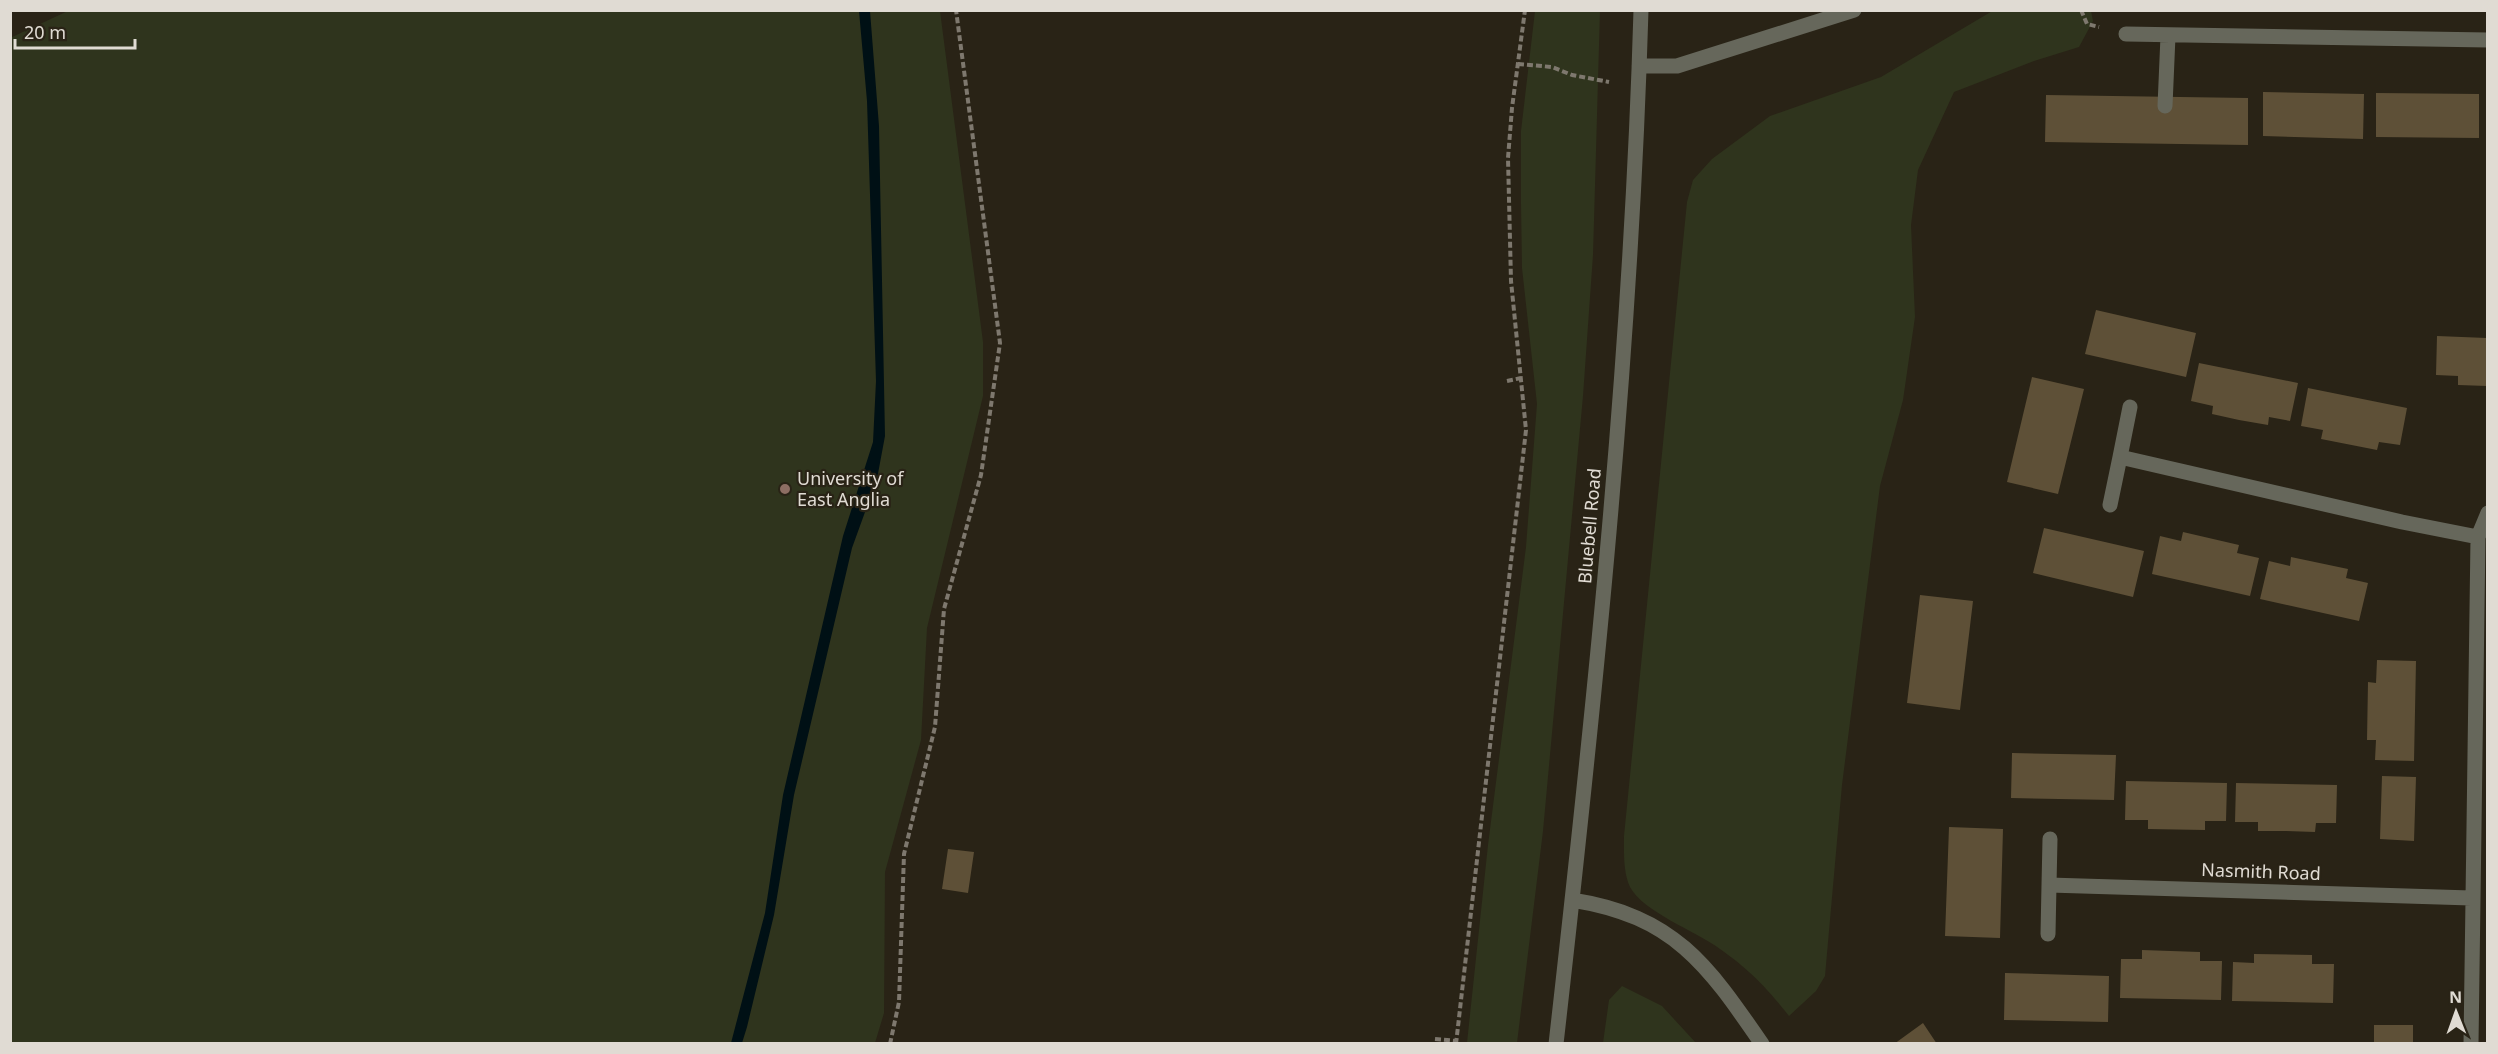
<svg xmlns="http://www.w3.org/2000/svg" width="2498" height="1054" font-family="'Noto Sans',sans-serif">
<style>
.green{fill:#2f341d}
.water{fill:#001015}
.building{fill:#5e5037}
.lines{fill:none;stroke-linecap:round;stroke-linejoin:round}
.path{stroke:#7e786e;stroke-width:4;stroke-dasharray:6 3;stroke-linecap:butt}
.minor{stroke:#66675b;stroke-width:15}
.education-dot{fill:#8d6e63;stroke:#292316;stroke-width:2}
.labels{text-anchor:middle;stroke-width:4.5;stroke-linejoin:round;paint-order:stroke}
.poi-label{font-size:18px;fill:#e0dbd3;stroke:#292316;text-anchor:start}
.street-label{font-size:18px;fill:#e0dbd3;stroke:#292316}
</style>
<rect width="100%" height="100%" fill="#292316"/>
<path class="green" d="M70,10L940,11L983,342V396L927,628L921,740L885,872L884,1013L875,1043H11L10,38Z
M1994,10L2091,11L2093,21L2079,47L2034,61L1954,92L1918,170L1911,225L1915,317L1903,400L1880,486L1842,785L1825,976L1816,991L1789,1016C1766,987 1751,971 1720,949C1696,931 1643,912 1630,887C1623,872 1624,852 1624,836L1687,202L1693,180L1712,159L1770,116L1881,77Z
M1535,11H1600L1593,255L1583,396L1543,831L1517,1043H1467L1488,845L1526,547L1537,404L1522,268L1521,204V131Z
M1622,986L1662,1006L1696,1043H1603L1609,1000Z"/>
<path class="water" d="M859,11H870L879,126L885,436L877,479L852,548L794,795L774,915L747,1027L742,1043H731L765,913L783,795L843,536L873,442L876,381L867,101Z"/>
<path class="building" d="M2263,92L2364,94L2363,139L2263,136Z
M2376,93L2479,94V138L2376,137Z
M2046,95L2248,98V145L2045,142Z
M2096,310L2196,333L2186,377L2085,354Z
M2437,336L2487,338V386L2458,385V376L2436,375Z
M2199,363L2298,383L2290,421L2269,417L2268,425L2239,420L2212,414L2213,406L2191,401Z
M2032,377L2084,389L2058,494L2007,482Z
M2308,388L2407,408L2400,445L2379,442L2377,450L2321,439L2323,430L2301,426Z
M2044,528L2144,551L2133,597L2033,573Z
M2183,532L2239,545L2237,553L2259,558L2250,596L2152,574L2160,536L2181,541Z
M2291,557L2348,569L2346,578L2368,583L2359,621L2260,599L2269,561L2290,566Z
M1920,595L1973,601L1960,710L1907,703Z
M2377,660L2416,661L2414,761L2375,760L2376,740H2367L2368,682L2376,683Z
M2012,753L2116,755L2114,800L2011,798Z
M2382,776L2416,777L2414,841L2380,839Z
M2126,781L2227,783L2226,821H2205V830L2148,829V820H2125Z
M2236,783L2337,785L2336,823H2316L2315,832L2286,831H2258V822H2235Z
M1949,827L2003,829L2000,938L1945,936Z
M948,849L974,852L968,893L942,889Z
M2142,950L2200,952V961H2222L2221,1000L2120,998L2121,959H2142Z
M2254,954L2312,955V964H2334L2333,1003L2232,1001L2233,962L2254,963Z
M2005,973L2109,976L2108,1022L2004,1020Z
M1923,1023L1937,1044H1894Z
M2374,1025H2413V1044H2374Z"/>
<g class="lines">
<path class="path" d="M2081,10L2087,24L2099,27
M1518,64L1552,67L1572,75L1609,82
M1507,381L1521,378
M1435,1039L1457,1041
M890,1044L899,1002L904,854L935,727L944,609L981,475L1000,343L956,10
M1456,1044L1526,430L1511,281L1508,158L1512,108L1525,10"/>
<path class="minor" d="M2126,34L2488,40
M1639,66H1677L1854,10
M2165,106L2168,36
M2130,407L2120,457L2402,522L2478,537
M2110,505L2120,457
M2050,839L2049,885L2471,898
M1572,900C1674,916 1707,964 1762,1044
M2048,934L2049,885
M1556,1044C1595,700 1631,356 1641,10
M2471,1044L2478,537L2488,513"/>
</g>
<circle class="education-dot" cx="785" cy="489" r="6"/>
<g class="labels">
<g class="poi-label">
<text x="797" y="485">University of<tspan x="797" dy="21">East Anglia</tspan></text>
</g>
<g class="street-label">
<text transform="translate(1590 526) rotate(-85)" y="6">Bluebell Road</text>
<text transform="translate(2261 872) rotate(2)" y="6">Nasmith Road</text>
</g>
</g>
<rect width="2498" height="1054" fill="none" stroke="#e0dbd3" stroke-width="24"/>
<g transform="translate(2456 1012) rotate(359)" stroke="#292316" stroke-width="4.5" paint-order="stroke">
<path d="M0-4.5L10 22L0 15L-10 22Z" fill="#e0dbd3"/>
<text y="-9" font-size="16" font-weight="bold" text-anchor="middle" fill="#e0dbd3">N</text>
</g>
<path d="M15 39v9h120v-9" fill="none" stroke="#e0dbd3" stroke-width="3"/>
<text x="24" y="39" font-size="18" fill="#e0dbd3" stroke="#292316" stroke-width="4.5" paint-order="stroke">20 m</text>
</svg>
